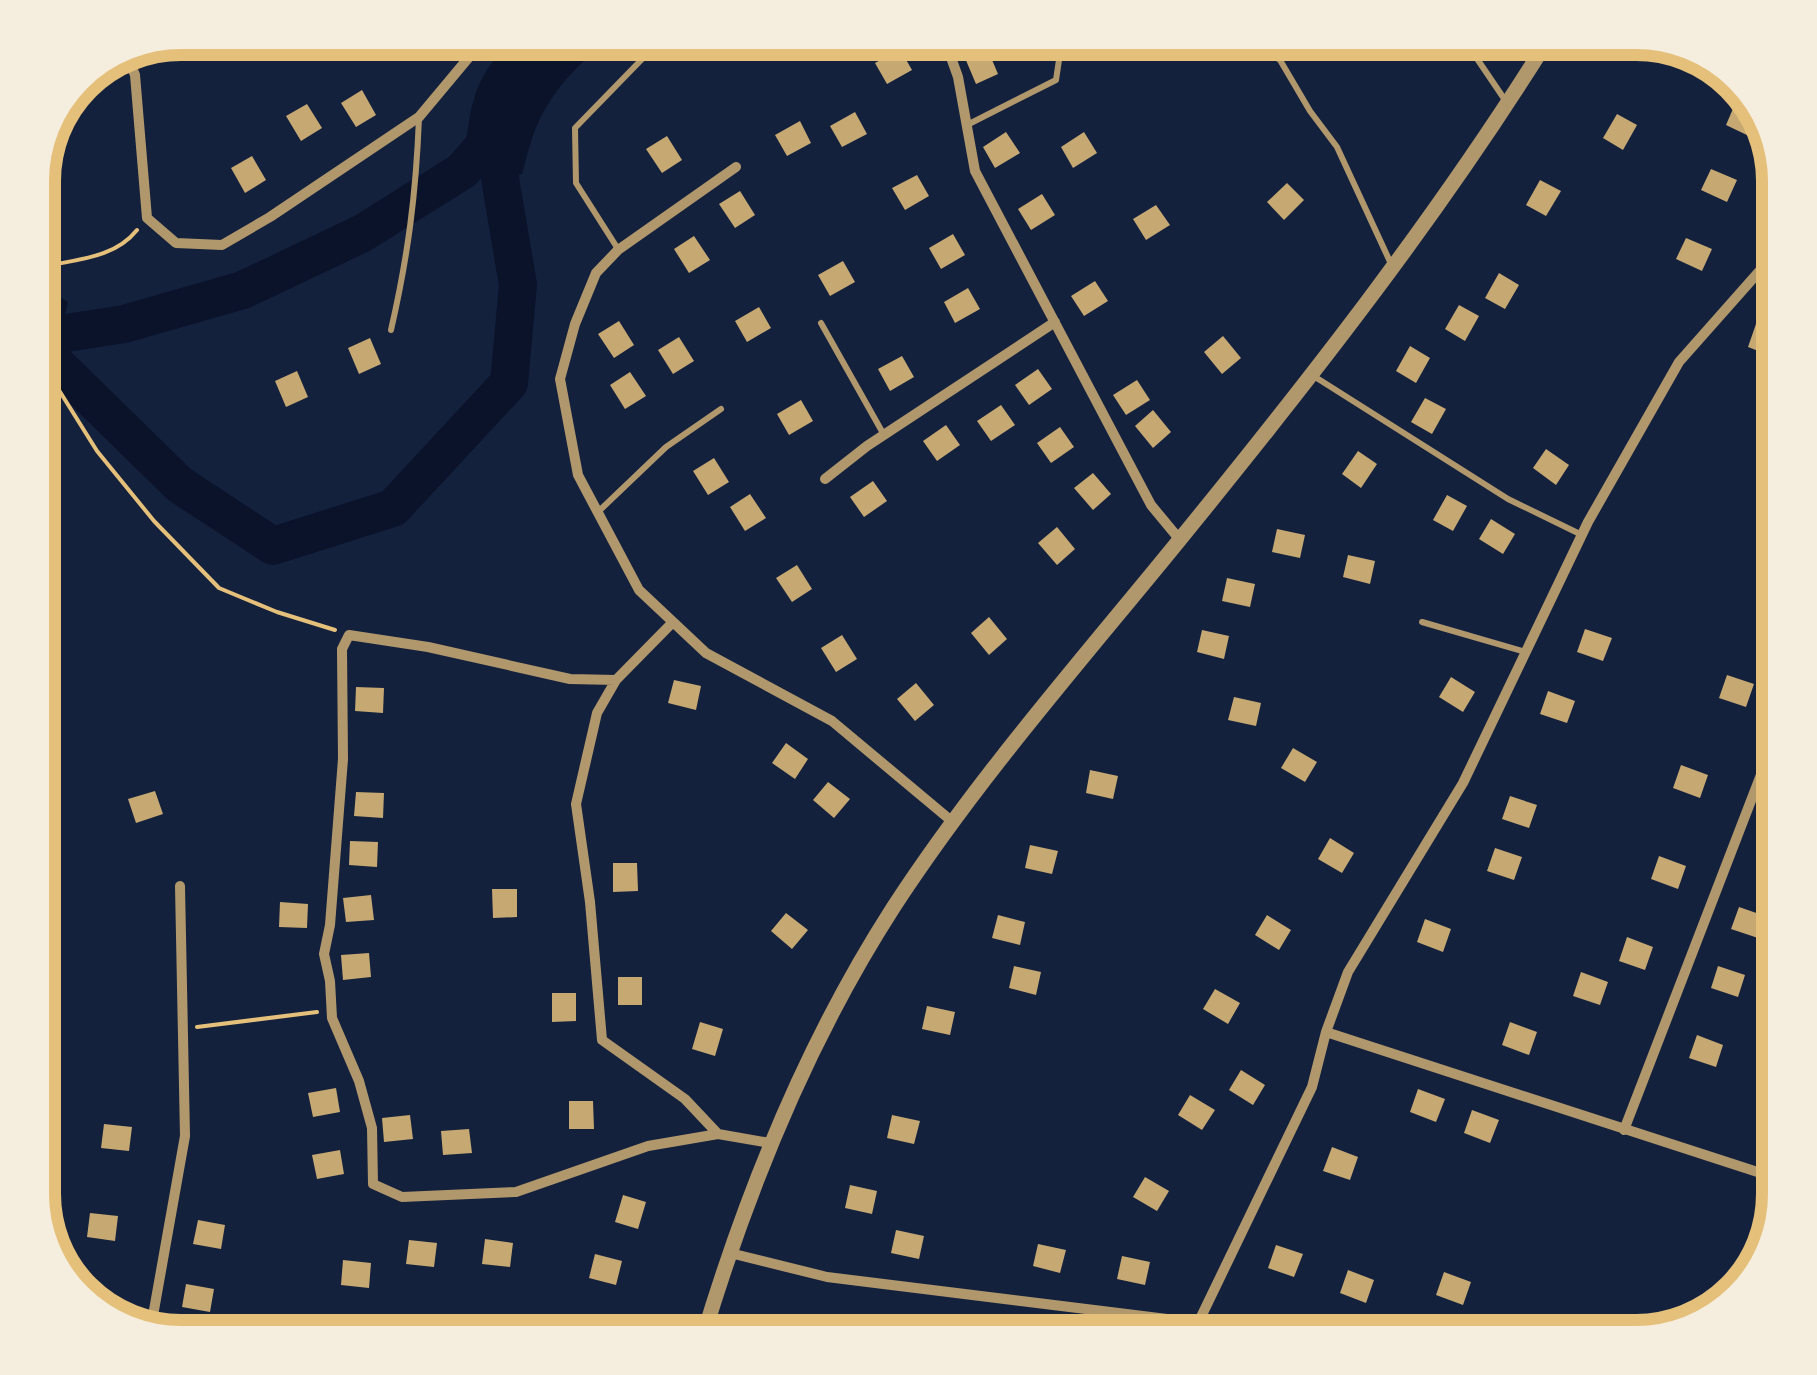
<svg xmlns="http://www.w3.org/2000/svg" width="1817" height="1375" font-family="'Noto Sans',sans-serif">
<style>
.water{fill:#0b132b}
.lines{fill:none;stroke-linecap:round;stroke-linejoin:round}
.river{stroke:#0b132b;stroke-width:38}
.building{fill:#c6a872}
.path{stroke:#e5c07b;stroke-width:4}
.service{stroke:#b1986c;stroke-width:6}
.minor{stroke:#b1986c;stroke-width:10}
.tertiary{stroke:#b1986c;stroke-width:15}
.rim{fill:none;stroke:#e5c07b;stroke-width:12}
</style>
<rect width="100%" height="100%" fill="#14213d"/>
<path class="water" d="M519,38H613C584,57 554,88 539,121C531,137 527,157 522,174L500,178L462,171C471,114 468,73 519,38Z
M38,285L68,302L57,349L45,367L38,359Z"/>
<g class="lines">
<path class="river" d="M38,332L60,334L124,324L243,290L361,234L462,171L496,132
M38,346L180,485L273,546L393,508L509,383L518,285L500,178L501,126"/>
</g>
<path class="building" d="M987,48L998,74L976,84L965,58Z
M900,49L912,70L887,84L875,63Z
M362,90L376,115L356,127L341,103Z
M307,104L322,128L301,141L286,116Z
M1735,104L1761,116L1751,137L1726,125Z
M855,112L867,134L842,147L830,126Z
M1617,114L1637,125L1623,150L1603,138Z
M800,121L811,143L787,156L775,135Z
M1006,132L1020,153L995,168L983,147Z
M1084,132L1097,153L1073,168L1061,147Z
M667,136L682,160L662,173L646,149Z
M252,156L266,180L245,193L231,168Z
M1711,169L1737,180L1727,202L1701,190Z
M917,175L929,196L905,210L892,188Z
M1540,180L1561,191L1546,216L1526,205Z
M1287,183L1304,200L1284,220L1267,202Z
M740,191L755,215L735,228L719,204Z
M1042,194L1055,215L1031,230L1018,209Z
M1156,205L1170,225L1146,240L1133,219Z
M953,234L965,255L941,269L929,248Z
M694,236L710,260L689,273L674,249Z
M1686,238L1712,249L1702,271L1676,259Z
M843,261L855,282L830,296L818,275Z
M1499,273L1519,285L1505,309L1485,298Z
M1095,281L1108,301L1084,316L1071,296Z
M968,288L980,309L955,323L944,302Z
M1459,305L1479,316L1465,341L1445,329Z
M759,307L771,328L747,342L735,321Z
M619,321L634,345L614,358L598,334Z
M1756,324L1779,333L1774,357L1748,347Z
M1223,336L1241,358L1222,374L1204,352Z
M679,337L694,361L673,374L658,350Z
M370,338L381,364L359,374L348,348Z
M1410,346L1430,358L1416,383L1396,371Z
M902,356L914,377L890,391L878,369Z
M1038,369L1052,389L1029,405L1015,385Z
M297,371L308,397L286,407L275,381Z
M630,372L646,396L625,409L610,385Z
M1137,380L1150,400L1126,415L1113,395Z
M1425,398L1446,409L1432,434L1411,422Z
M801,400L813,421L789,435L777,414Z
M1001,405L1015,425L991,441L977,421Z
M1153,410L1171,432L1153,448L1135,426Z
M946,425L960,445L937,461L923,441Z
M1060,427L1074,447L1051,463L1037,443Z
M1546,449L1569,465L1556,485L1533,468Z
M1358,451L1377,464L1361,488L1342,474Z
M714,458L729,482L708,495L693,471Z
M1093,473L1111,494L1093,510L1074,488Z
M873,481L887,501L864,517L850,497Z
M750,494L766,518L745,531L730,507Z
M1447,495L1467,506L1453,531L1433,520Z
M1491,519L1515,534L1503,554L1479,539Z
M1057,527L1075,549L1057,565L1038,543Z
M1277,529L1305,535L1300,558L1272,552Z
M1766,541L1779,546V572L1758,564Z
M1348,555L1375,561L1370,584L1343,577Z
M797,565L812,589L792,602L776,578Z
M1227,578L1255,584L1250,607L1222,601Z
M989,617L1007,639L989,655L971,633Z
M1585,629L1612,638L1603,661L1577,652Z
M1202,630L1229,636L1224,659L1197,652Z
M842,635L857,659L836,672L821,648Z
M1727,675L1754,684L1746,707L1719,698Z
M1451,677L1475,692L1463,712L1439,697Z
M674,680L701,686L696,710L668,703Z
M916,683L934,705L915,721L897,699Z
M356,687L384,688L383,713L355,711Z
M1548,691L1575,701L1567,723L1540,714Z
M1234,697L1261,703L1256,726L1228,720Z
M786,743L808,759L795,779L772,763Z
M1293,748L1317,762L1305,782L1281,768Z
M1681,765L1708,775L1700,798L1673,788Z
M1090,770L1118,776L1113,799L1086,793Z
M828,782L850,799L834,818L813,800Z
M155,791L163,814L136,823L128,799Z
M356,792L384,793L383,818L354,816Z
M1510,796L1537,805L1529,828L1502,819Z
M1330,838L1354,853L1342,873L1318,859Z
M350,841L378,842L377,867L349,865Z
M1030,845L1058,851L1052,874L1025,868Z
M1495,848L1522,857L1514,880L1487,871Z
M1659,856L1686,866L1678,889L1651,879Z
M613,863H637L638,891L613,892Z
M492,889H517V917L493,918Z
M371,895L374,920L346,922L343,898Z
M280,902L308,904L307,928L279,927Z
M1739,907L1765,916L1758,938L1731,929Z
M786,913L808,930L792,949L771,931Z
M998,915L1025,922L1020,945L992,938Z
M1267,915L1291,930L1279,950L1255,935Z
M1425,919L1451,929L1443,952L1417,942Z
M1627,937L1653,947L1645,970L1619,961Z
M369,953L371,977L343,980L341,955Z
M1014,966L1041,972L1036,995L1009,988Z
M1718,966L1745,975L1738,997L1711,988Z
M1581,972L1608,982L1600,1005L1573,996Z
M618,977H642V1005H618Z
M1215,989L1240,1003L1228,1024L1203,1009Z
M552,993H576V1021L552,1022Z
M927,1006L955,1012L950,1035L922,1029Z
M700,1022L723,1029L715,1056L692,1049Z
M1510,1022L1537,1032L1529,1055L1502,1045Z
M1697,1035L1723,1045L1716,1067L1689,1058Z
M1241,1070L1265,1085L1253,1105L1229,1090Z
M336,1088L340,1112L313,1117L308,1093Z
M1418,1089L1445,1099L1436,1122L1410,1112Z
M1190,1095L1215,1110L1202,1130L1178,1115Z
M569,1101H593L594,1129H569Z
M1472,1110L1499,1120L1490,1143L1464,1133Z
M410,1115L413,1139L384,1142L382,1118Z
M892,1115L920,1121L914,1144L887,1138Z
M104,1124L132,1127L129,1151L101,1148Z
M469,1129L472,1153L443,1155L441,1131Z
M1332,1147L1358,1157L1350,1180L1323,1171Z
M340,1150L344,1174L317,1179L312,1155Z
M1145,1177L1169,1191L1157,1211L1133,1197Z
M850,1185L877,1191L872,1214L845,1208Z
M623,1195L646,1202L638,1229L615,1222Z
M90,1213L118,1216L115,1241L87,1237Z
M198,1220L225,1225L221,1249L193,1244Z
M896,1230L924,1236L919,1259L891,1253Z
M485,1239L513,1243L510,1267L482,1264Z
M409,1240L437,1243L434,1267L406,1264Z
M1038,1244L1066,1250L1060,1273L1033,1266Z
M1276,1245L1303,1254L1294,1277L1268,1268Z
M595,1254L622,1261L616,1285L589,1278Z
M1122,1256L1150,1262L1145,1285L1117,1279Z
M343,1260L371,1263L369,1288L341,1285Z
M1348,1270L1374,1280L1366,1303L1340,1293Z
M1444,1272L1471,1282L1463,1305L1436,1295Z
M186,1284L214,1289L210,1312L182,1307Z
M457,1315L485,1322L481,1337H451Z
M791,1319L819,1327L816,1337H787Z"/>
<g class="lines">
<path class="path" d="M656,45L663,38
M38,268C73,259 113,260 137,230
M38,367L57,387L97,451L154,521L219,588L277,612L335,630
M197,1027L317,1012"/>
<path class="service" d="M1250,38L1280,60L1310,111L1337,147L1392,266
M1463,38L1507,103
M967,125L1056,80L1059,60
M618,249L576,183L575,128L646,55
M821,323L884,435
M391,330C408,256 416,194 419,118
M1312,375L1508,499L1582,535
M598,512L666,447L721,409
M1422,622L1526,652"/>
<path class="minor" d="M944,38L958,77L975,171L1151,505L1180,540
M128,58L135,75L147,218L176,243L222,245L270,217L419,117L485,38
M736,167L618,250L596,273L575,324L560,379L578,475L639,590L706,653L832,721L954,823
M825,479L867,446L1055,322
M673,622L616,680L570,679L428,647L349,635L342,649L343,759L330,925L324,954L330,981L332,1018L359,1081L372,1128L373,1184L402,1197L516,1192L648,1146L718,1134L770,1143
M616,680L597,713L576,804L590,902L602,1040L685,1099L718,1134
M1326,1032L1779,1179
M1624,1130L1779,728
M730,1253L827,1277L1167,1319H1200L1260,1332L1348,1337
M1200,1319L1312,1087L1326,1032L1348,972L1463,783L1588,522L1679,362L1779,249
M151,1327L185,1136L180,886
M1165,1337L1167,1319"/>
<path class="tertiary" d="M703,1337C748,1188 808,1040 893,908C977,779 1080,662 1177,543C1309,381 1439,215 1549,38"/>
</g>
<path d="M0 0H1817V1375H0ZM181 55H1636A126 126 0 0 1 1762 181V1194A126 126 0 0 1 1636 1320H181A126 126 0 0 1 55 1194V181A126 126 0 0 1 181 55Z" fill="#f5edde" fill-rule="evenodd"/>
<path class="rim" d="M181 55H1636A126 126 0 0 1 1762 181V1194A126 126 0 0 1 1636 1320H181A126 126 0 0 1 55 1194V181A126 126 0 0 1 181 55Z"/>
</svg>
